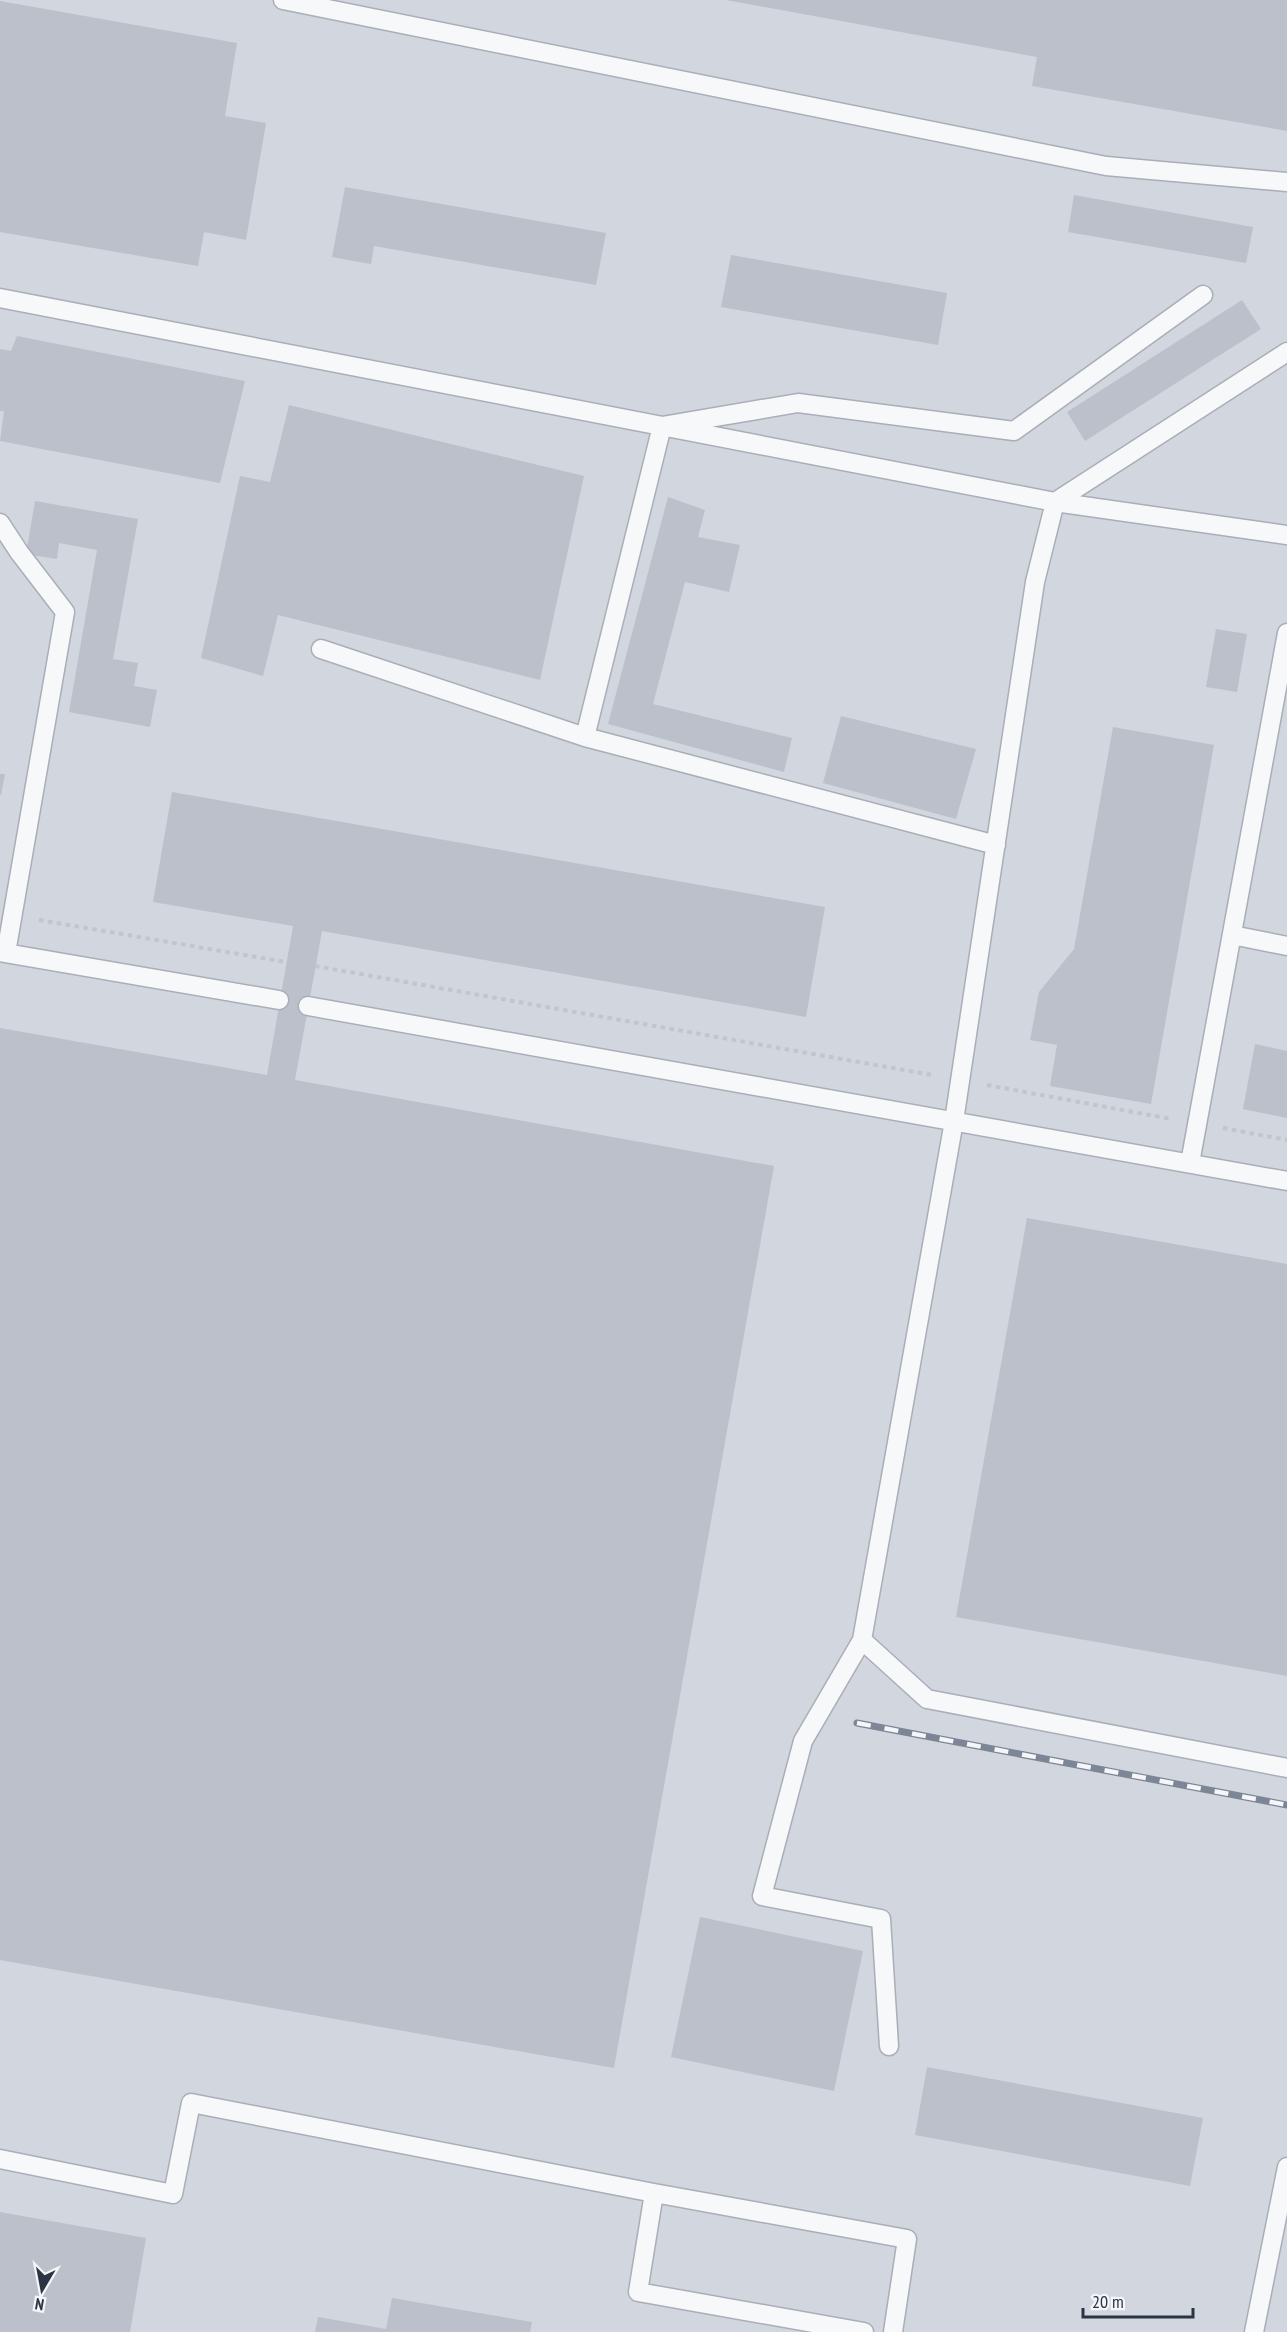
<svg xmlns="http://www.w3.org/2000/svg" width="1287" height="2332" font-family="'PT Sans Narrow',sans-serif">
<style>
.built{fill:#d2d6de}
.building{fill:#bbc0ca}
.lines{fill:none;stroke-linecap:round;stroke-linejoin:round}
.service-casing{stroke:#a9aeb7;stroke-width:21}
.path{stroke:#c2c5cb;stroke-width:4;stroke-dasharray:4.5 4.5;stroke-linecap:butt}
.service{stroke:#f7f8fa;stroke-width:18}
.rail-casing{stroke:#7d8696;stroke-width:7}
.rail{stroke:#f4f6f9;stroke-width:4.5;stroke-dasharray:14;stroke-linecap:butt}
</style>
<rect width="100%" height="100%" fill="#e4e7ec"/>
<path class="built" d="M0,0H1287V2332H0Z"/>
<path class="building" d="M726,0H1287V131L1032,86L1037,57Z
M0,1L237,43L225,116L266,123L246,240L204,232L198,266L0,232Z
M345,187L606,233L596,285L374,246L371,264L332,257Z
M1074,195L1253,227L1246,263L1068,232Z
M731,255L947,293L938,345L721,307Z
M1242,300L1261,329L1085,441L1067,412Z
M17,336L245,381L220,483L0,441L4,411H0V349L11,351Z
M289,405L584,476L540,680L278,615L263,676L201,658L240,476L270,482Z
M668,497L705,510L698,537L740,545L729,592L685,582L653,704L792,738L784,772L608,724Z
M35,501L138,519L113,659L138,663L134,686L157,690L150,727L69,712L97,550L59,543L57,559L26,554Z
M1216,629L1247,634L1237,692L1206,687Z
M841,716L976,749L956,819L823,783Z
M1113,727L1214,745L1151,1104L1050,1086L1057,1045L1030,1040L1039,992L1074,949Z
M0,774H5L1,795L0,794Z
M172,792L825,907L806,1017L322,931L295,1080L774,1166L614,2068L0,1960V1028L267,1075L293,926L153,902Z
M1255,1044L1287,1051V1118L1243,1109Z
M1027,1218L1287,1264V1676L956,1617Z
M700,1917L863,1951L834,2091L671,2057Z
M927,2067L1203,2118L1190,2186L915,2135Z
M0,2212L146,2238L130,2332H0Z
M392,2298L532,2322L530,2332H315L318,2317L386,2329Z"/>
<g class="lines">
<defs>
<path id="service" d="M283,0L1106,166L1287,182
M0,298L1055,502L1287,535
M1287,352L1055,502L1035,582L954,1121L862,1640L927,1699L1287,1768
M0,523L19,552L65,612L6,953
M321,649L585,737L996,845
M585,737L662,426L798,403L1014,431L1203,295
M1232,935L1287,946
M0,952L279,1000
M308,1006L1287,1181
M1190,1163L1287,633
M862,1640L803,1741L762,1896L881,1919L889,2046
M0,2159L173,2194L191,2103L654,2193L638,2292L864,2332
M654,2193L907,2239L893,2332
M1254,2332L1287,2167"/>
</defs>
<use href="#service" class="service-casing"/>
<path class="path" d="M39,920L286,962
M315,966L932,1075
M987,1085L1171,1119
M1223,1128L1287,1140"/>
<use href="#service" class="service"/>
<defs>
<path id="rail" d="M857,1723L1287,1805"/>
</defs>
<use href="#rail" class="rail-casing"/>
<use href="#rail" class="rail"/>
</g>
<g transform="translate(42 2290) rotate(190)" stroke="#f4f6f9" stroke-width="4.5" paint-order="stroke">
<path d="M0-4.5L10 22L0 15L-10 22Z" fill="#2b3445"/>
<text y="-9" font-size="16" font-weight="bold" text-anchor="middle" fill="#2b3445">N</text>
</g>
<path d="M1083 2308v9h110v-9" fill="none" stroke="#2b3445" stroke-width="3"/>
<text x="1092" y="2308" font-size="18" fill="#2b3445" stroke="#f4f6f9" stroke-width="4.5" paint-order="stroke">20 m</text>
</svg>
